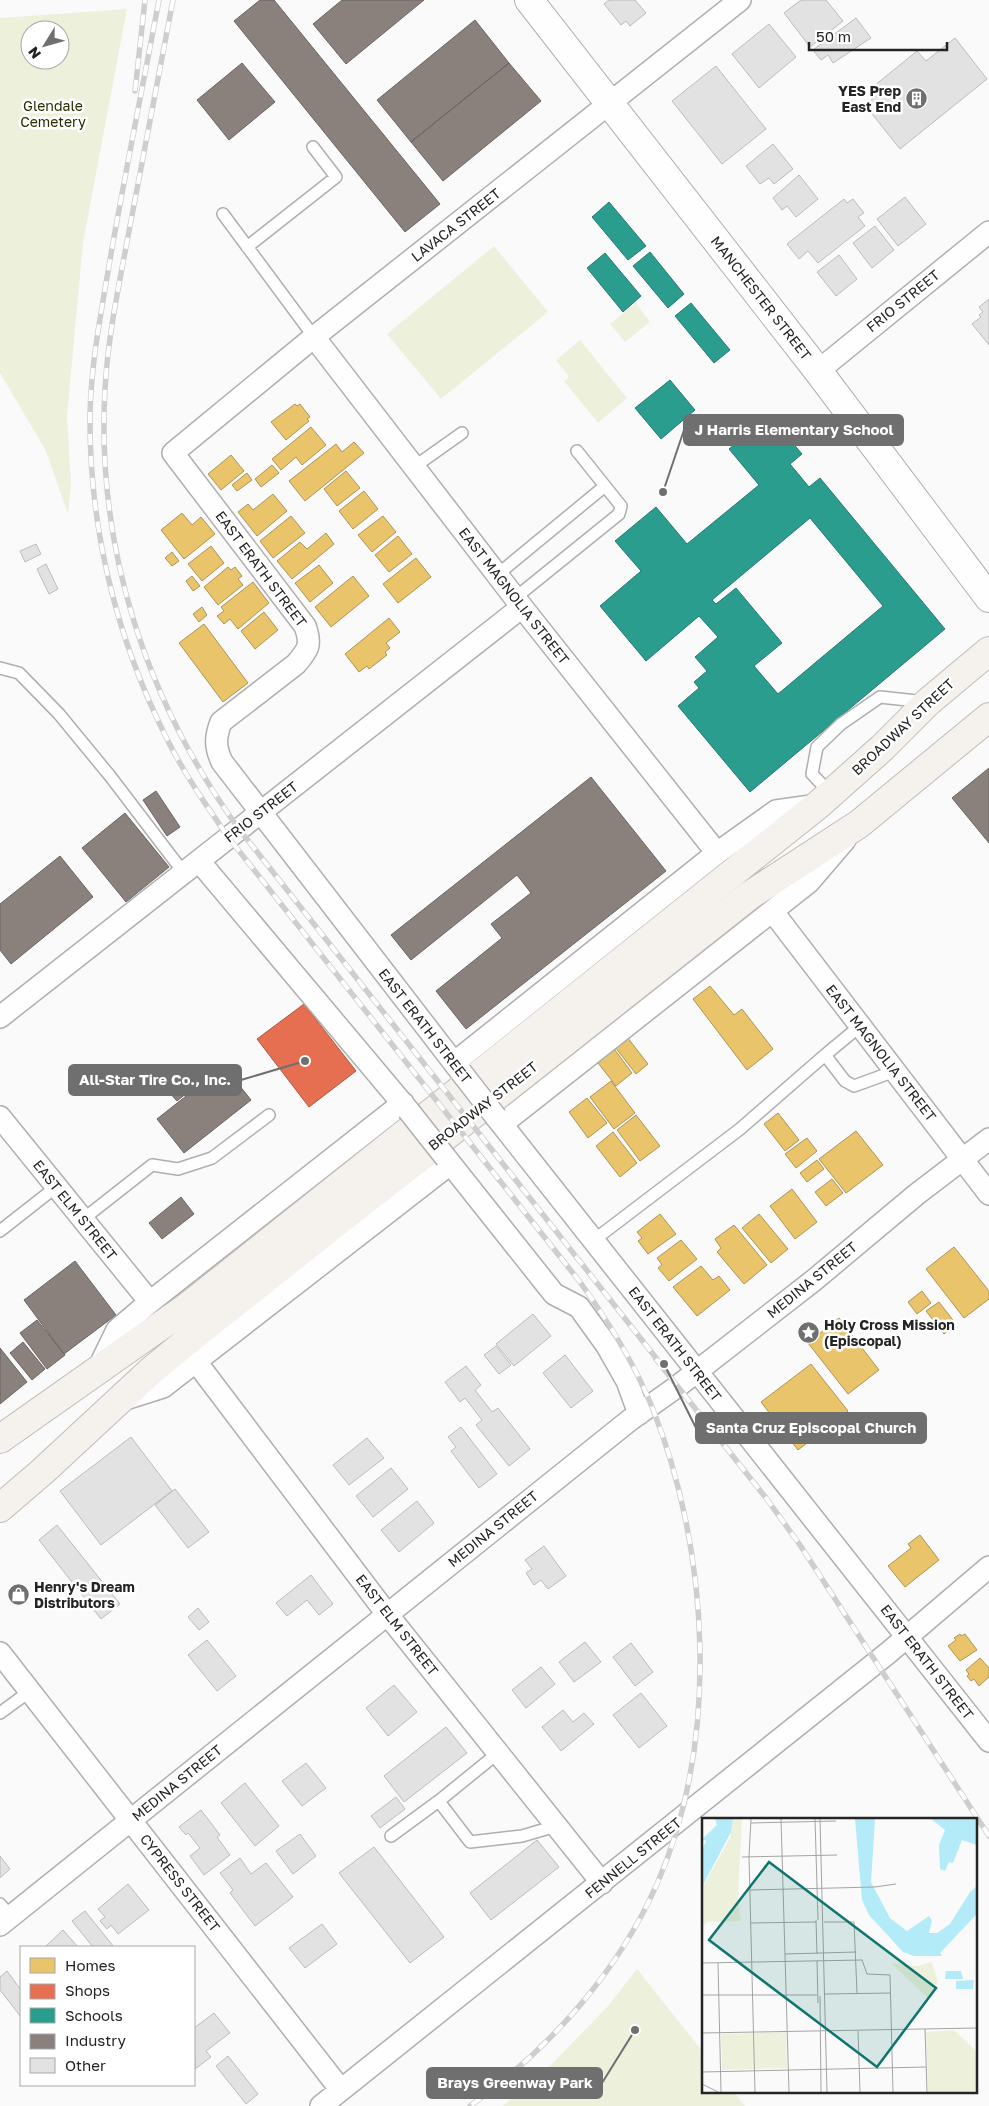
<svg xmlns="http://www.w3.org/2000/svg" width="989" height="2106" font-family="'Golos Text',sans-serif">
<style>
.green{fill:#edf1dc;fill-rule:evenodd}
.homes{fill:#e9c46a;stroke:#ae9455}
.shops{fill:#e76f51;stroke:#ac5844}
.schools{fill:#2a9d8f;stroke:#28796f;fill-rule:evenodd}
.industry{fill:#8a817c;stroke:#6b6562}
.building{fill:#e3e2e2;stroke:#bcbcbc}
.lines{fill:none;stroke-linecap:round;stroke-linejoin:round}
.service-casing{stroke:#afafb0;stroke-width:14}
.minor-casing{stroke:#afafb0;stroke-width:24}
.tertiary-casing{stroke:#afafb0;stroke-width:30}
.primary-casing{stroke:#c2bbb6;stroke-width:30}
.service{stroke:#fefefe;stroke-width:11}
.minor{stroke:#fefefe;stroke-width:21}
.tertiary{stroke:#fefefe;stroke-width:28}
.primary{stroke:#f5f1ed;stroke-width:28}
.rail-casing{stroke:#cececf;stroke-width:5.5}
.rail{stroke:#fff;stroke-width:4;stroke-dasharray:11;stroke-linecap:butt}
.minor-bridge-casing{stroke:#afafb0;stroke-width:24;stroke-linecap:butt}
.minor-bridge{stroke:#fefefe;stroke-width:21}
.labels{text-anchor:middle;stroke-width:5;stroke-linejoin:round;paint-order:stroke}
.poi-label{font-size:14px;font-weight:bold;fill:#242425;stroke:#fff;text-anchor:start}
.park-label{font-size:14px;fill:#2a2d00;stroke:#fff}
.street-label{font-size:14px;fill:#242425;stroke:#fff}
.inset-road{fill:none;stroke:#a4a4a5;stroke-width:1}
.view{fill:#0f766e;fill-opacity:0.15;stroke:#0f766e;stroke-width:2.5}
.inset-edge{fill:none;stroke:#242425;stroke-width:2.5}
.leader{fill:none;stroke:#6f6f70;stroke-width:2}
.callout-dot{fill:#6f6f70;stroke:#fff;stroke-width:2}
.callout{fill:#6f6f70;stroke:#6f6f70;stroke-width:2}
.callout-label{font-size:15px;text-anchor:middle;font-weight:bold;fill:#fff}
</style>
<rect width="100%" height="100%" fill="#fafafb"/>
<path class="green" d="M127,9L83,243L67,416L71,485L68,514L46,451L0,373V18ZM30,30H60V60H30Z
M494,246L548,312L441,399L387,334Z
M636,303L650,322L625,342L610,324Z
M580,340L627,398L598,423L564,381L569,377L556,360Z
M637,1969L703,2052V2092H734L745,2106H503L548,2068L608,2006Z"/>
<path class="homes" d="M295,404L297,406L300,404L310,417L307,419L309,421L286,440L271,422Z
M311,427L326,445L302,465L296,457L281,470L272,459Z
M354,442L364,453L305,501L289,481L336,444L342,452Z
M231,455L244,471L221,490L208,474Z
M272,465L279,473L261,487L255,479Z
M346,471L360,488L337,506L324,489Z
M247,473L252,480L237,491L232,485Z
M364,491L378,509L353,529L339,511Z
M273,494L287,511L257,536L238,512L248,504L253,510Z
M182,513L192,525L201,517L215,534L184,559L161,530Z
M291,516L305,533L273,558L260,541Z
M383,516L396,532L372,552L358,535Z
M326,533L334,544L292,579L277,561L300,542L307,549Z
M398,536L412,554L389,572L375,555Z
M211,546L224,563L202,581L188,564Z
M172,552L179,561L172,566L165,558Z
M416,558L431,577L398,603L383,584Z
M319,565L333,583L310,602L295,583Z
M228,567L231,570L235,567L242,576L238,579L243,585L218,605L204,587Z
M192,576L200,586L193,591L186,581Z
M353,576L369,596L331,627L315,607Z
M253,582L269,603L238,629L230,619L224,624L217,616L224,611L221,607Z
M202,607L207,615L199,622L193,614Z
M264,612L278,630L255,649L241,631Z
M389,618L400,632L386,643L390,648L385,652L387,655L369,669L367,666L359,672L345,654Z
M204,624L248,683L223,702L179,643Z
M710,986L734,1015L742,1009L773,1049L747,1070L693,999Z
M627,1037L648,1064L636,1074L615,1047Z
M612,1046L632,1073L616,1086L595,1059Z
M611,1081L635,1113L614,1129L590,1097Z
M587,1098L607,1123L588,1138L569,1112Z
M778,1113L799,1140L785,1151L764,1124Z
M636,1115L660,1146L640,1161L617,1130Z
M856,1131L883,1165L846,1193L819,1159Z
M613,1132L637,1163L620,1177L596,1146Z
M807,1138L817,1151L796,1168L785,1154Z
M817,1160L824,1169L807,1182L800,1173Z
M832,1179L843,1193L826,1206L815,1192Z
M792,1189L817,1222L795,1239L770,1206Z
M660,1214L676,1234L648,1254L638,1241L642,1238L637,1232Z
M759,1214L788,1249L771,1263L742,1228Z
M734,1225L767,1265L744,1284L717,1252L721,1248L715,1239Z
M681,1240L697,1259L669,1281L658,1268L662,1265L657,1258Z
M954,1247L989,1291V1299L964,1318L926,1269Z
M701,1266L713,1280L719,1276L730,1290L697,1316L673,1287Z
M922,1291L931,1303L917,1314L908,1302Z
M939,1302L956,1324L944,1334L926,1311Z
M839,1318L879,1370L848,1394L808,1343Z
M811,1364L848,1411L798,1450L761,1402Z
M920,1535L939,1560L905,1587L888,1566L911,1548L908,1544Z
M960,1634L961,1636L965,1634L977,1650L960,1661L948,1646L956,1640L954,1638Z
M980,1658L989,1668V1677L979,1686L974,1679L971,1681L967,1676L969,1674L966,1670Z"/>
<path class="shops" d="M304,1004L356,1071L309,1107L257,1039Z"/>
<path class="schools" d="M609,202L646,246L628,260L592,217Z
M650,252L684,294L668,308L633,266Z
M605,253L641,296L623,312L587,268Z
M691,303L730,350L714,363L675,316Z
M670,380L695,410L661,439L635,408Z
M769,415L802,454L790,464L809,487L820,478L945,629L750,792L678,706L699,688L694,682L707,671L695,657L718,637L699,616L646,661L600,606L641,571L615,541L656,507L687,544L759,485L729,449ZM810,518L883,606L778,694L754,666L782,643L736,588L716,604L712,600Z"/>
<path class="industry" d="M260,0H274L440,204L405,232L234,21Z
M342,0H424L346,64L313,24Z
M475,20L509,63L411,142L377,100Z
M242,63L275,102L229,140L197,100Z
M509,63L541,101L443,181L411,142Z
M989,768V843L952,798Z
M591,777L666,871L466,1029L436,991L502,938L491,924L531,893L517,875L411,960L391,935Z
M156,791L180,827L167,836L143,800Z
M125,813L169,867L126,902L82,848Z
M60,856L93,897L11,964L0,950V904Z
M224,1066L251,1100L184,1153L157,1119Z
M185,1076L194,1087L177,1101L168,1091Z
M181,1197L194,1214L162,1239L149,1223Z
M75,1261L116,1315L64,1354L24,1300Z
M37,1320L65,1355L47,1369L20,1333Z
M23,1342L45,1369L32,1380L10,1353Z
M0,1348L27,1382L0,1404Z"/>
<path class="building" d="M609,0H635L646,13L630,26L626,21L621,25L604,4Z
M801,0H826L843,21L810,47L784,13Z
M856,18L871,38L833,63L828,55L821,60L813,50Z
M769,24L796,57L759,88L732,54Z
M955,38L987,79L900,149L865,105L880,93L874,86L917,51L926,61Z
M716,66L766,129L722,164L672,101Z
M773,144L793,169L774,184L769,178L760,184L746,166Z
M799,175L818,199L796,217L787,206L782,210L773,198Z
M905,197L926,224L898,246L877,219Z
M844,199L847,203L853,199L864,213L858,217L865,226L818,263L808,251L799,259L787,244Z
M875,226L894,250L872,268L853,243Z
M839,255L857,279L836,296L817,272Z
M989,299V345L972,324L981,317L979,315L983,312L979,307Z
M36,544L41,554L25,562L20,551Z
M46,564L58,589L49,594L37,569Z
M533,1314L551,1336L514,1366L496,1344Z
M496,1346L511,1365L499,1374L484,1355Z
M565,1355L593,1391L571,1408L543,1373Z
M466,1366L481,1385L475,1390L492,1412L498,1408L530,1449L509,1466L476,1425L482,1420L465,1398L460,1402L445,1382Z
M461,1427L497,1474L479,1488L451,1451L456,1447L448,1437Z
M131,1437L172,1491L101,1545L60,1491Z
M367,1438L384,1458L349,1485L333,1465Z
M391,1468L408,1489L373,1517L356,1496Z
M175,1489L209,1532L188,1548L155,1505Z
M417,1501L434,1523L399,1552L381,1530Z
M57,1525L120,1604L101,1619L39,1540Z
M544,1546L566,1576L548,1589L541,1580L534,1585L526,1573L532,1569L525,1560Z
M311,1575L333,1604L319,1615L307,1600L287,1616L276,1603Z
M198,1608L209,1622L199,1630L188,1617Z
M207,1640L236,1676L217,1691L188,1655Z
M585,1642L601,1662L574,1682L559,1662Z
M631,1643L653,1672L635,1686L613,1657Z
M541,1667L555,1684L526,1708L512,1690Z
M394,1685L417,1712L388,1736L366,1708Z
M641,1693L667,1726L639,1748L613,1715Z
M563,1710L573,1722L584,1713L594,1724L561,1751L542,1727Z
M446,1727L467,1753L404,1802L384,1776Z
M306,1763L326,1788L302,1806L282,1781Z
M245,1783L279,1826L255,1846L221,1803Z
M396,1797L405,1809L380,1828L371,1816Z
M201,1810L220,1835L217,1837L230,1855L204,1875L190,1856L200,1848L188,1833L186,1835L179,1827Z
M300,1834L316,1856L293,1874L276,1851Z
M537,1840L559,1867L491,1920L470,1893Z
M374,1847L444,1937L410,1963L339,1873Z
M0,1856L10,1869L0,1878Z
M240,1858L251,1874L266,1863L293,1897L255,1926L230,1893L233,1890L220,1873Z
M128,1884L149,1910L118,1934L111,1925L107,1929L100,1921L105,1917L98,1909Z
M85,1911L114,1947H93L72,1921Z
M322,1924L337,1944L305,1968L289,1948Z
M63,1930L78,1947H45Z
M7,1971L21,1990V2017L0,1990V1977Z
M214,2013L230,2033L206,2051L211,2057L195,2069L194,2028Z
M228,2056L258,2094L246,2104L216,2066Z"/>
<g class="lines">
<defs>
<path id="service" d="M223,214L314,337
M247,247L336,177L313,147
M414,467L462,433
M497,575L605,486
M515,598L619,514L621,506L577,451
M0,668L19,673L59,714L110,776L184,873
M831,794L812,774L817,747L841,724L880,697L926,702
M825,1055L845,1081L854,1086L895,1071
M82,1220L152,1165L178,1169L212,1158L269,1115
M0,1231L56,1187
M594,1240L740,1129L825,1055L860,1026
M0,1713L30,1691
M498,1753L440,1800L441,1804L470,1842L522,1836L556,1826
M391,1836L440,1800
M0,1904L11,1917"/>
<path id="minor" d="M314,337L522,607L717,853
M818,371L989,232
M199,861L408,1110
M773,912L989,1194
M0,1017L522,607
M454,1063L717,853L776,811L818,805
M461,1072L222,762C215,747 215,738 221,722L296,664C308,650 312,645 305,626L173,453L314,337L740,0
M0,1117L150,1302
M496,1117L989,1741
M502,1124L809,882L845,840
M446,1158L554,1294L579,1307L607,1346L627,1381L639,1414
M197,1363L387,1614L602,1883
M97,1371L117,1330L150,1302L403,1103
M122,1400L163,1387L450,1164
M0,1653L341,2090
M0,1925L630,1420L678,1386L813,1281L917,1194L989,1139
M321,2106L888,1653L989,1567"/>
<path id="tertiary" d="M529,0L818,371L989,598"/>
<path id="primary" d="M0,1439L186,1308L818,805L882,748L928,702L989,651
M0,1508L43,1471L153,1369L202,1329L750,895L859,824L989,717"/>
</defs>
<use href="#service" class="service-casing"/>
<use href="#minor" class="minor-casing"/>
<use href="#tertiary" class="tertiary-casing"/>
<use href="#primary" class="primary-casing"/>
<use href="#service" class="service"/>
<use href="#minor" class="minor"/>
<use href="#tertiary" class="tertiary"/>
<use href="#primary" class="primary"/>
<defs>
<path id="rail" d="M159,0C143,85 126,169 111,254C102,308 91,361 90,415C89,527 116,637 166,737C183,772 206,805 228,837L580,1282C608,1321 634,1362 652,1407C710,1552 720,1740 657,1884C617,1974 549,2049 470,2106
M173,0C159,75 144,151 130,226C120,280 108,334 105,389C96,548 146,701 239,829L660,1363
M135,91L145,0
M656,1359L766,1498L800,1545L989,1836"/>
</defs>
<use href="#rail" class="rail-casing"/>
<use href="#rail" class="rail"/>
<defs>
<path id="minor-bridge" d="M461,1072L496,1117
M408,1110L446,1158"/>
</defs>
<use href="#minor-bridge" class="minor-bridge-casing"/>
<use href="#minor-bridge" class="minor-bridge"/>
</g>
<defs>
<symbol id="building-disc" viewBox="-11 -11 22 22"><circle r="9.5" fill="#6f6f70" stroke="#fff"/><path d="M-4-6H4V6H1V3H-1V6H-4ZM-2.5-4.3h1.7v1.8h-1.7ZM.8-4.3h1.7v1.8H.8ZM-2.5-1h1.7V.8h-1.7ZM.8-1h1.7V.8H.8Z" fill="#fff"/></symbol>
<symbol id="sight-disc" viewBox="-11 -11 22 22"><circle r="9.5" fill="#6f6f70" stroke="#fff"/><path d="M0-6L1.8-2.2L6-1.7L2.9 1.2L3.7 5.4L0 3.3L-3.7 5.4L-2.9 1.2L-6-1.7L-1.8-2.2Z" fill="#fff"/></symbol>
<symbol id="shop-disc" viewBox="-11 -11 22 22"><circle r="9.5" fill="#6f6f70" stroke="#fff"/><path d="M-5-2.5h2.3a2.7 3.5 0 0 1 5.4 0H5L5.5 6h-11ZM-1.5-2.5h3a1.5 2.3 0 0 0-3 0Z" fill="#fff"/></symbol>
</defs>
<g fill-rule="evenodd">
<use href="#building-disc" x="904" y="86" width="25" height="25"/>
<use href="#sight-disc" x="796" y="1320" width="25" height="25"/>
<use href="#shop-disc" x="6" y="1582" width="25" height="25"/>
</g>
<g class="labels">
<g class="poi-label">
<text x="901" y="96" text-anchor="end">YES Prep<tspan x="901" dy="16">East End</tspan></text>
<text x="824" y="1330">Holy Cross Mission<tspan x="824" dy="16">(Episcopal)</tspan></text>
<text x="34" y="1592">Henry's Dream<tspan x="34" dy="16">Distributors</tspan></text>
</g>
<g class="park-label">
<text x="53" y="111">Glendale<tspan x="53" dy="16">Cemetery</tspan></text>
</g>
<g class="street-label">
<text transform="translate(456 225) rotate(-38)" y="5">LAVACA STREET</text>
<text transform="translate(761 298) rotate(52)" y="5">MANCHESTER STREET</text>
<text transform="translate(903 301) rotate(-39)" y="5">FRIO STREET</text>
<text transform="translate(261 569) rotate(53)" y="5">EAST ERATH STREET</text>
<text transform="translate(514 596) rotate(52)" y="5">EAST MAGNOLIA STREET</text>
<text transform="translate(903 727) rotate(-43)" y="5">BROADWAY STREET</text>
<text transform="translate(261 812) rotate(-38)" y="5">FRIO STREET</text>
<text transform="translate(425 1026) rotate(52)" y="5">EAST ERATH STREET</text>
<text transform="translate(881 1053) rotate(52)" y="5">EAST MAGNOLIA STREET</text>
<text transform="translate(483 1106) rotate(-38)" y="5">BROADWAY STREET</text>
<text transform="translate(75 1210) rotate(51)" y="5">EAST ELM STREET</text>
<text transform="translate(812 1280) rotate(-39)" y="5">MEDINA STREET</text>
<text transform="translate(675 1344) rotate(52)" y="5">EAST ERATH STREET</text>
<text transform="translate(493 1529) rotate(-39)" y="5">MEDINA STREET</text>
<text transform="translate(397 1625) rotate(52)" y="5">EAST ELM STREET</text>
<text transform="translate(927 1662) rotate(52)" y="5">EAST ERATH STREET</text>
<text transform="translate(177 1783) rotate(-39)" y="5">MEDINA STREET</text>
<text transform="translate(633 1858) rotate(-39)" y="5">FENNELL STREET</text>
<text transform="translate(180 1883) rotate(52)" y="5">CYPRESS STREET</text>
</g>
</g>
<g transform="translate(702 1818)">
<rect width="275" height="275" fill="#fafafb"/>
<path d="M31,1H40L36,81L39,103L5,104L0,109V70L28,20ZM230,144L236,164L226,180L189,145L215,148ZM252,212L275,234V274H226L224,214ZM84,214L85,250L20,252L19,216Z" fill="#edf1dc"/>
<path d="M13,1H31L29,14L0,69V32L4,23L0,21L15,7ZM153,1H173L169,64L188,100L205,113L227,98L230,103L227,115H235L248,106L268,74L275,68V96L238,135L240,138H212L201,134L167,97L160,82ZM229,1H275V27L260,22L251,45L247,44L243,53L238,51L237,27L243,12ZM259,153L261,161H243L244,153ZM272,162L271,171H254V163Z" fill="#b3ebf8"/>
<path class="inset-road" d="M49,1L47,39L53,274M79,1L87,274M113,1L116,102M118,1L125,274M49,5L134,3M40,39L135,37M48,72L173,69L194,66M114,102L115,136M122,104H152L155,175M48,105L114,104M83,136L154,134M115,143L116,185M0,145L160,142L165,156L188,157L191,274M16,145L19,274M123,176L189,175M0,177H115M118,178L119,274M223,211L225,274M156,213L158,274M0,215L275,210M0,254L224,249M0,266L16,274"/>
<path class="view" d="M67,44L234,170L175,249L7,122Z"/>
<rect width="275" height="275" class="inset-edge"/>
</g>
<path class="leader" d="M663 492L684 430M305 1061L241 1080M664 1364L696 1428M635 2030L602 2083"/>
<g class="callout-dot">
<circle cx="663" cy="492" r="5"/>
<circle cx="305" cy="1061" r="5"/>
<circle cx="664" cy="1364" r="5"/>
<circle cx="635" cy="2030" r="5"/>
</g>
<g class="callout">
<rect x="684" y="415" width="219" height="30" rx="5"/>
<rect x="69" y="1065" width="172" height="30" rx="5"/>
<rect x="696" y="1413" width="230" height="30" rx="5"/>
<rect x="427" y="2068" width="175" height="30" rx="5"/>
</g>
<g class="callout-label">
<text x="794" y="435">J Harris Elementary School</text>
<text x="155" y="1085">All-Star Tire Co., Inc.</text>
<text x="811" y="1433">Santa Cruz Episcopal Church</text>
<text x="515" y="2088">Brays Greenway Park</text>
</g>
<rect x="20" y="1946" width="175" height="140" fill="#ffffff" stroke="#a7a7a8"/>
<rect x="30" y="1958" width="25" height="15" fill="#e9c46a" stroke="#a7a7a8"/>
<text x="65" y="1971" font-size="15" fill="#242425">Homes</text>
<rect x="30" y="1984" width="25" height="15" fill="#e76f51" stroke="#a7a7a8"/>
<text x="65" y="1996" font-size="15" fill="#242425">Shops</text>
<rect x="30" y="2008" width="25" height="15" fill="#2a9d8f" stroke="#a7a7a8"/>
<text x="65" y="2021" font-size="15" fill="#242425">Schools</text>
<rect x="30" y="2034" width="25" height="15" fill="#8a817c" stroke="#a7a7a8"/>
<text x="65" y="2046" font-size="15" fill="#242425">Industry</text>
<rect x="30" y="2058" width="25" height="15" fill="#e3e2e2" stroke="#a7a7a8"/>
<text x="65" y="2071" font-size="15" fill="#242425">Other</text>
<g transform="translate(45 45) rotate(233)"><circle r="24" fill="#ffffff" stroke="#a7a7a8"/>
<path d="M0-4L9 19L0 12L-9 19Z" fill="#6f6f70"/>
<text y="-8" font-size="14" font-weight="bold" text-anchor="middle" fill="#242425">N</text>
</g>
<path d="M809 42v8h138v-8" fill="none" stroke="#242425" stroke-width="2.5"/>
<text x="816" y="42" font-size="15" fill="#242425" stroke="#ffffff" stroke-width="4" paint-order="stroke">50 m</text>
</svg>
